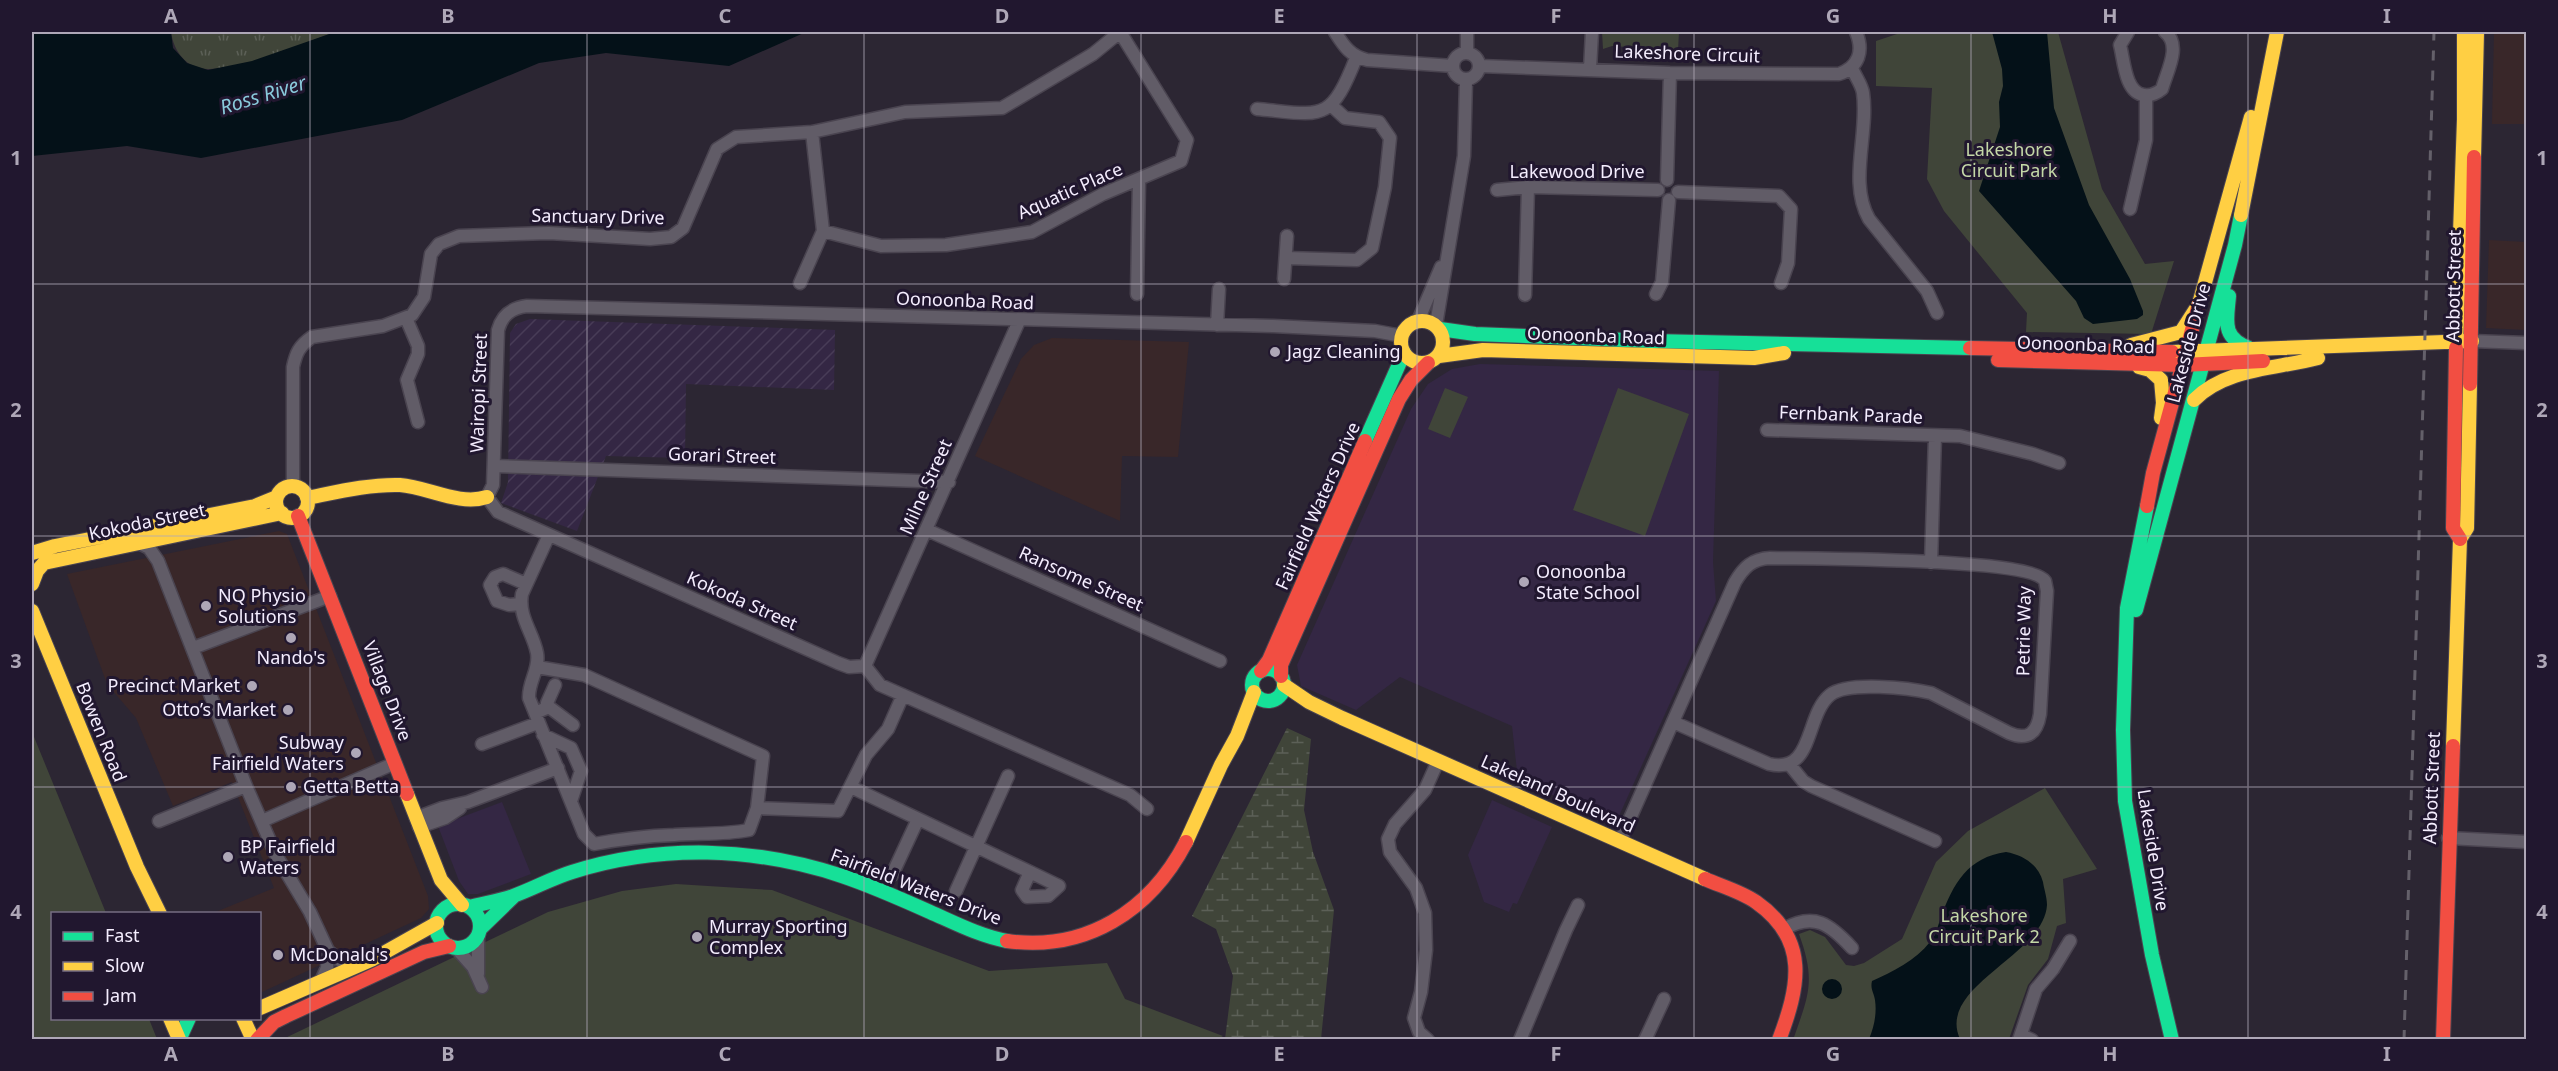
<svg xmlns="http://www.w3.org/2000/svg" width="2558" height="1071" font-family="'Noto Sans',sans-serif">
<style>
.commercial{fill:#392729}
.industrial{fill:url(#industrial-furrows)}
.built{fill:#342744}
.grass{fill:url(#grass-tufts)}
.wetland{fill:url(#wetland-marsh)}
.green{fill:#404539}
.water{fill:#041118}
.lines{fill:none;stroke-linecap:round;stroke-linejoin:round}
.street-casing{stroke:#4a4450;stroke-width:15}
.fast-casing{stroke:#4a4450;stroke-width:16}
.slow-casing{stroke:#4a4450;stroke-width:16}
.jam-casing{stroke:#4a4450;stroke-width:16}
.street{stroke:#615c67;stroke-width:12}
.fast{stroke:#16e098;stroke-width:14}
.slow{stroke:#ffcf43;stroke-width:14}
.jam{stroke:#f24e42;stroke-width:14}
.rail{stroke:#64606a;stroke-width:3;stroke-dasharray:10 10;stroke-linecap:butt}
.grid{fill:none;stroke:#aea7b7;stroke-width:1.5;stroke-opacity:0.55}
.poi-dot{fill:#aea7b7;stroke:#21172f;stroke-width:2}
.labels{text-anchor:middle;stroke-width:6;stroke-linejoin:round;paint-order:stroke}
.street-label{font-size:18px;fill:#f4edfe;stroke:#21172f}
.park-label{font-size:18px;fill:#c4d8a7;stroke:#21172f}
.poi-label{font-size:18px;fill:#f4edfe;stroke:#21172f;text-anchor:start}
.water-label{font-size:20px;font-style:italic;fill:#89cadb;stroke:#21172f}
.neatline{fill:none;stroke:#aea7b7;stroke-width:2}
.grid-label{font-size:20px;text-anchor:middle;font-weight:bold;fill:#aea7b7}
</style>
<defs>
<pattern id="industrial-furrows" width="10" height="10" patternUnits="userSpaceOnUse" patternTransform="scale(1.5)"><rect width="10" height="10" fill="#342744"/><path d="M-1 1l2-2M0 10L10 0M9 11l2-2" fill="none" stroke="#483c57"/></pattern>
<pattern id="grass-tufts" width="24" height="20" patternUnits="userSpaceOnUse" patternTransform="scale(1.5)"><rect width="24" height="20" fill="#404539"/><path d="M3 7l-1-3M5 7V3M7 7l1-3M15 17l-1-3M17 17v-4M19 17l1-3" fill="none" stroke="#5c6057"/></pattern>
<pattern id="wetland-marsh" width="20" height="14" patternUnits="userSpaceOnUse" patternTransform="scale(1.5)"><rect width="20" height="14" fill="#404539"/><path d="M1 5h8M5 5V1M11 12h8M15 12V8" fill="none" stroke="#5c6057"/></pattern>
</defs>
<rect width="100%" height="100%" fill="#2c2633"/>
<path class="commercial" d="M2494,32H2526V124H2492Z
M2489,240L2526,242V330L2486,328Z
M1052,338L1189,342L1178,457L1122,456L1120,521L975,456L1021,359L1034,345Z
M279,531L287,534L428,896L429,909L421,918L260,993V914L213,913L274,888L232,782L173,806L136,718L107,684L67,574Z"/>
<path class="industrial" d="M530,319L835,330L834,390L686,384L685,458L606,456L577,531L501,503L508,482L510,333L516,324Z"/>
<path class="built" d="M1480,364L1719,371L1713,562L1716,601L1619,816L1612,821L1518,780L1512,726L1400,677L1356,710L1301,686L1297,665L1411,409L1428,384L1452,369Z
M1492,800L1552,827L1517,904L1513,903L1509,912L1484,902L1468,855Z
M502,802L531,874L478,894H468L459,881L438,826Z"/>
<path class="grass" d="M171,32H335C296,46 253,67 210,69C187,70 174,52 171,32Z"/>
<path class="wetland" d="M1287,728L1311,739L1304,810L1313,852L1334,910L1321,1039H1225L1233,976L1216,929L1192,916Z"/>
<path class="green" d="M1602,32H1679L1678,50L1612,46L1603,49Z
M1903,32H2058L2102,189L2145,264L2174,261L2151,334L2026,332L2027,313L1944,211L1927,179L1932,88L1876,86V41Z
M1445,388L1468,397L1450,438L1428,429Z
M1618,388L1689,414L1645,536L1573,510Z
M32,732L106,913L52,914V1018L149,1019L157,1039H32Z
M2045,788L2097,869L2063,879L2066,923L2057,926L2048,959L2028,985L2009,1039L1793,1040C1809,994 1816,981 1799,934L1810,930L1825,937L1846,965L1854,966L1864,963L1902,939L1936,862L1968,831Z
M676,884L772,890L989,971L1107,963L1125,999L1223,1036L1217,1040H281L548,912L622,891Z"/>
<path class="water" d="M32,32H171L173,48L187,63L208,70L252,61L335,32H806L729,66L606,53L539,63L402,120L201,158L127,146L32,156Z
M1992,32H2047L2054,108L2089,205L2130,279L2143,311V315L2137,319L2093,324L2084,318L2076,301L1979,191L2000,127L1999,102L2003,86L2002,69Z
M2006,852C2023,855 2038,864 2043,882C2044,889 2047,897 2047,905C2044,956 1936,986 1960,1039H1869C1874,1027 1877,1014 1875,1000C1874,993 1870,989 1872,981C1892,972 1916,960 1930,942C1936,936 1938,925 1941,917C1953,884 1968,857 2006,852Z
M1822 989a10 10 0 1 1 20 0a10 10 0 1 1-20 0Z"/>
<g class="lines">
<defs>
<path id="street" d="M1335,32C1344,46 1350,56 1367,60L1453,66
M2128,32L2120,45C2124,60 2125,93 2144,95C2151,96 2156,94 2162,89C2167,71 2182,45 2165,32
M1453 66a13 13 0 1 1 26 0a13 13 0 1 1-26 0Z
M1467,53V32
M1480,66L1670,73L1839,74C1859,67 1864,51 1856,32
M1852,68C1855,76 1862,85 1863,93C1869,134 1848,182 1869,219L1927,291L1937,313
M1590,69L1592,32
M1257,109C1322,115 1330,124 1356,58
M1667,180L1670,73
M1497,190L1528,187L1658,190
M1678,192L1779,196L1791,209L1788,263L1781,283
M2130,209L2146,140V96
M823,231L881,246L946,245L1032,232L1103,194L1181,161L1187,140L1120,32
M1286,258L1357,260L1372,248L1385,187L1390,138L1379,122L1345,118L1332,106
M1284,279L1287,236
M800,283L823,231L812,132
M1137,294L1139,181
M1656,294L1662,282L1669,200
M1525,295L1528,187
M406,318L418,346V354L407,380L418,422
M1418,321L1441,267
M1217,325L1219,289
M1436,325L1464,156L1466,80
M2472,341L2526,343
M1767,430L1960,436L2033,454L2059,463
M494,466L949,482
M293,486V367C296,353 299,346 312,337L383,326L412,315L424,297L431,254L439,244L459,236L549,233L650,239L671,237L683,228L717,149L736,137L812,132L905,112L1002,108L1093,54L1120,32
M927,530L1220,661
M549,535L522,594C518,617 533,632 537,653C540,669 528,682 529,698L584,834L594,844C621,839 647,836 674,835C699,833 723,835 749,830L757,808L838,811L866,755L888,729L903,695
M139,543L149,548L158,561L246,786L276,855L310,912L328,951L327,968L321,981
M1931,563L1935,436
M520,604L509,605L497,601L490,585L495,577L503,574L526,584
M193,648L330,596
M865,666L849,667L838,663L498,512L487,497L493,485L498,330C502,315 511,308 527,306L1273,326L1375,331L1402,336
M865,666L1019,321
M865,666L880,685L1130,795L1147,809
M537,667L584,675L763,756L757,808
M549,707L573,725
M535,713L549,707L547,703L555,685
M543,735L571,748L581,771L571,801
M482,744L538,723
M1790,765L1803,781L1811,786L1935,841
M851,787L1030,872L1059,886L1048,896L1027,897L1022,890L1030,872
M416,818L442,808L468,802L558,768
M159,821L246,786
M262,821L395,763
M419,827L445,818L460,808
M2448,838L2526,842
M1620,841L1735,582C1744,567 1752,559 1770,558C1808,559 2030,558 2045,581L2047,591L2040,714C2037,733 2028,741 2009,733L1931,693C1910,688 1847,681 1830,695C1805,715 1814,775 1769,764L1673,722
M892,875L918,819
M956,891L1008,776
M1784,929C1814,912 1830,924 1852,948
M478,937V974
M456,948L473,967L482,987
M328,951L341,961L356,965
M2021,1035L2032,1040
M1428,1040L1419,1032L1414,1018L1421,992L1426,950L1425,913L1416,888L1390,852L1388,839L1395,824L1425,790L1438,761
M1520,1040L1566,930L1578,905
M1645,1040L1664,999
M2019,1040L2036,989L2053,969L2070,941"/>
<path id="fast" d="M2229,296C2227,321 2221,337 2249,348
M1440,329L1475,334L1652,341L1970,348
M1365,441L1404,353
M2147,506L2127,608L2123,730L2125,801L2152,955L2172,1040
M2136,610L2235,245L2241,215
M1252 685a16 16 0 1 1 32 0a16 16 0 1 1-32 0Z
M436 926a22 22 0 1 1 44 0a22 22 0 1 1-44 0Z
M469,907C484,903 499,901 513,896C533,889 552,878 572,872C660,844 755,847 842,876C872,886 901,899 930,912C955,923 980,936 1007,941
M480,929L514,896
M179,1040L189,1018"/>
<path id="slow" d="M2474,157L2477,32
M2241,215L2277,32
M1401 342a21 21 0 1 1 42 0a21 21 0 1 1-42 0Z
M2131,345L2181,332L2199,304L2251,117
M2456,348L2464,119V32
M2172,352L2472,341
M1439,356L1483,350L1754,358L1784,353
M2139,367L2150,370L2161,380L2163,403L2161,418
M2194,400C2226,368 2276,369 2318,358
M276 502a16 16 0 1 1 32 0a16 16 0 1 1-32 0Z
M307,498C337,492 369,484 400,485C428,487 459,506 487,497
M32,553L55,546L255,506L277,497
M32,584L37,571L44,563L282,513
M32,611L137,867L160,914
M1284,685L1309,702L1342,718L1705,879
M2453,746L2460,539L2467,528L2470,384
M407,794L441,880L462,905
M1186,842L1221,765L1237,736L1254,692
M260,1008L373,959L437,923
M170,1018L179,1039
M243,1018L253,1040"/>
<path id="jam" d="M1970,348L2172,352
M2456,348L2453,528L2460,539
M1998,360L2183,365L2263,361
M2470,384L2474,157
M2147,506L2153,473L2199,304
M298,516L407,794
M1261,671L1269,660L1365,441
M1281,676V665L1399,399L1411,380L1428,363
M1705,879C1721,886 1742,892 1756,902C1810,940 1799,987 1779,1040
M1007,941C1086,952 1150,911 1186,842
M257,1040L274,1022L286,1016L424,952L449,946
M2443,1040L2453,746"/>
</defs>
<use href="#street" class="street-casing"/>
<use href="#fast" class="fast-casing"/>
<use href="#slow" class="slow-casing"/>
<use href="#jam" class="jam-casing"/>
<use href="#street" class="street"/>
<use href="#fast" class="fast"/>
<use href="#slow" class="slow"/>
<use href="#jam" class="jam"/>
<path class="rail" d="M2404,1040L2434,32"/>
</g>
<path class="grid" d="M310,32V1040M587,32V1040M864,32V1040M1141,32V1040M1417,32V1040M1694,32V1040M1971,32V1040M2248,32V1040M32,284H2526M32,536H2526M32,787H2526"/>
<g class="poi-dot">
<circle cx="1275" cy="352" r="6"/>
<circle cx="1524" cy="582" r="6"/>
<circle cx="206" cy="606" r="6"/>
<circle cx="291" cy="638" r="6"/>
<circle cx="252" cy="686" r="6"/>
<circle cx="288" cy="710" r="6"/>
<circle cx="356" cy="753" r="6"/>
<circle cx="291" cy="787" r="6"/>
<circle cx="228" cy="857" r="6"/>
<circle cx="697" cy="937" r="6"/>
<circle cx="278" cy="955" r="6"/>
</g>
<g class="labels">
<g class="street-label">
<text transform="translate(1687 54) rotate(2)" y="6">Lakeshore Circuit</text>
<text x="1577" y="178">Lakewood Drive</text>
<text transform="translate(1070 191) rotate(-24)" y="6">Aquatic Place</text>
<text transform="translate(598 217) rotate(1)" y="6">Sanctuary Drive</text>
<text transform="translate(2454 286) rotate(-89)" y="6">Abbott Street</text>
<text transform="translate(965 301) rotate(2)" y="6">Oonoonba Road</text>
<text transform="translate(1596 336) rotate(2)" y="6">Oonoonba Road</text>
<text transform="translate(2189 343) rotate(-75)" y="6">Lakeside Drive</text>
<text transform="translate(2086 345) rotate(2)" y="6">Oonoonba Road</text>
<text transform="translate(479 393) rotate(-88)" y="6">Wairopi Street</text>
<text transform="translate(1851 415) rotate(2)" y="6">Fernbank Parade</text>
<text transform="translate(722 456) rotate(2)" y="6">Gorari Street</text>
<text transform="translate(926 487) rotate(-66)" y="6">Milne Street</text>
<text transform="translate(1318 506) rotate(-66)" y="6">Fairfield Waters Drive</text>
<text transform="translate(147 522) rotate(-12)" y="6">Kokoda Street</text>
<text transform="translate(1081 579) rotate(24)" y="6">Ransome Street</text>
<text transform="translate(742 601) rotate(24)" y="6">Kokoda Street</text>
<text transform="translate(2024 631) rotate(-89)" y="6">Petrie Way</text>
<text transform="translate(387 691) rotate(69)" y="6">Village Drive</text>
<text transform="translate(101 732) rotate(68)" y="6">Bowen Road</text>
<text transform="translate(2432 788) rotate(-88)" y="6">Abbott Street</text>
<text transform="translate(1558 794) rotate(24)" y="6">Lakeland Boulevard</text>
<text transform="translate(2153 850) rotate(81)" y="6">Lakeside Drive</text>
<text transform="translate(916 887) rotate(21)" y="6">Fairfield Waters Drive</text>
</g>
<g class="park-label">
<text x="2009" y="156">Lakeshore<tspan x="2009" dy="21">Circuit Park</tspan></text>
<text x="1984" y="922">Lakeshore<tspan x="1984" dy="21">Circuit Park 2</tspan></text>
</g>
<g class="poi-label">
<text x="1287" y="358">Jagz Cleaning</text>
<text x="1536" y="578">Oonoonba<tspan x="1536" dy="21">State School</tspan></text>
<text x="218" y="602">NQ Physio<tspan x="218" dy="21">Solutions</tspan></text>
<text x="291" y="664" text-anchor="middle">Nando's</text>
<text x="240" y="692" text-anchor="end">Precinct Market</text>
<text x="276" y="716" text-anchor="end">Otto’s Market</text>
<text x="344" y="749" text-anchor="end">Subway<tspan x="344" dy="21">Fairfield Waters</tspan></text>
<text x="303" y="793">Getta Betta</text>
<text x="240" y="853">BP Fairfield<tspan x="240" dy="21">Waters</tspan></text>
<text x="709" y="933">Murray Sporting<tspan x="709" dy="21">Complex</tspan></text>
<text x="290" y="961">McDonald's</text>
</g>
<g class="water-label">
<text transform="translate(263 95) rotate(-17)" y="7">Ross River</text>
</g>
</g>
<rect width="2558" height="1071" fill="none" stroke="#21172f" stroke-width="66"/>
<rect x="51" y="912" width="210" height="108" fill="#21172f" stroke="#756d82" stroke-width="1.5"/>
<rect x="63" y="932" width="30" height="9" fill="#16e098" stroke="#756d82" stroke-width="1.5"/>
<text x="105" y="942" font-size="18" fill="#f4edfe">Fast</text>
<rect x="63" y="962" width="30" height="9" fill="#ffcf43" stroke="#756d82" stroke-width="1.5"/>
<text x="105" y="972" font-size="18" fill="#f4edfe">Slow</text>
<rect x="63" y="992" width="30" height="9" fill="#f24e42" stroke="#756d82" stroke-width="1.5"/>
<text x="105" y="1002" font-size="18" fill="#f4edfe">Jam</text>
<rect x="33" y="33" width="2492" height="1005" class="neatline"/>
<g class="grid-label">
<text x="171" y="23">A</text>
<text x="448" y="23">B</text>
<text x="725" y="23">C</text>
<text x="1002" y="23">D</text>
<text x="1279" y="23">E</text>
<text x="1556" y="23">F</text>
<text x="1833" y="23">G</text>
<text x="2110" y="23">H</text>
<text x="2387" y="23">I</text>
<text x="16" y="165">1</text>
<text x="2542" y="165">1</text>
<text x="16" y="417">2</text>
<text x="2542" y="417">2</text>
<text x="16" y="668">3</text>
<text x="2542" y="668">3</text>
<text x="16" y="919">4</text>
<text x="2542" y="919">4</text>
<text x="171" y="1061">A</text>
<text x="448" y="1061">B</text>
<text x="725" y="1061">C</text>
<text x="1002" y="1061">D</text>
<text x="1279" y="1061">E</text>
<text x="1556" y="1061">F</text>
<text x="1833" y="1061">G</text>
<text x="2110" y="1061">H</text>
<text x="2387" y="1061">I</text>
</g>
</svg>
